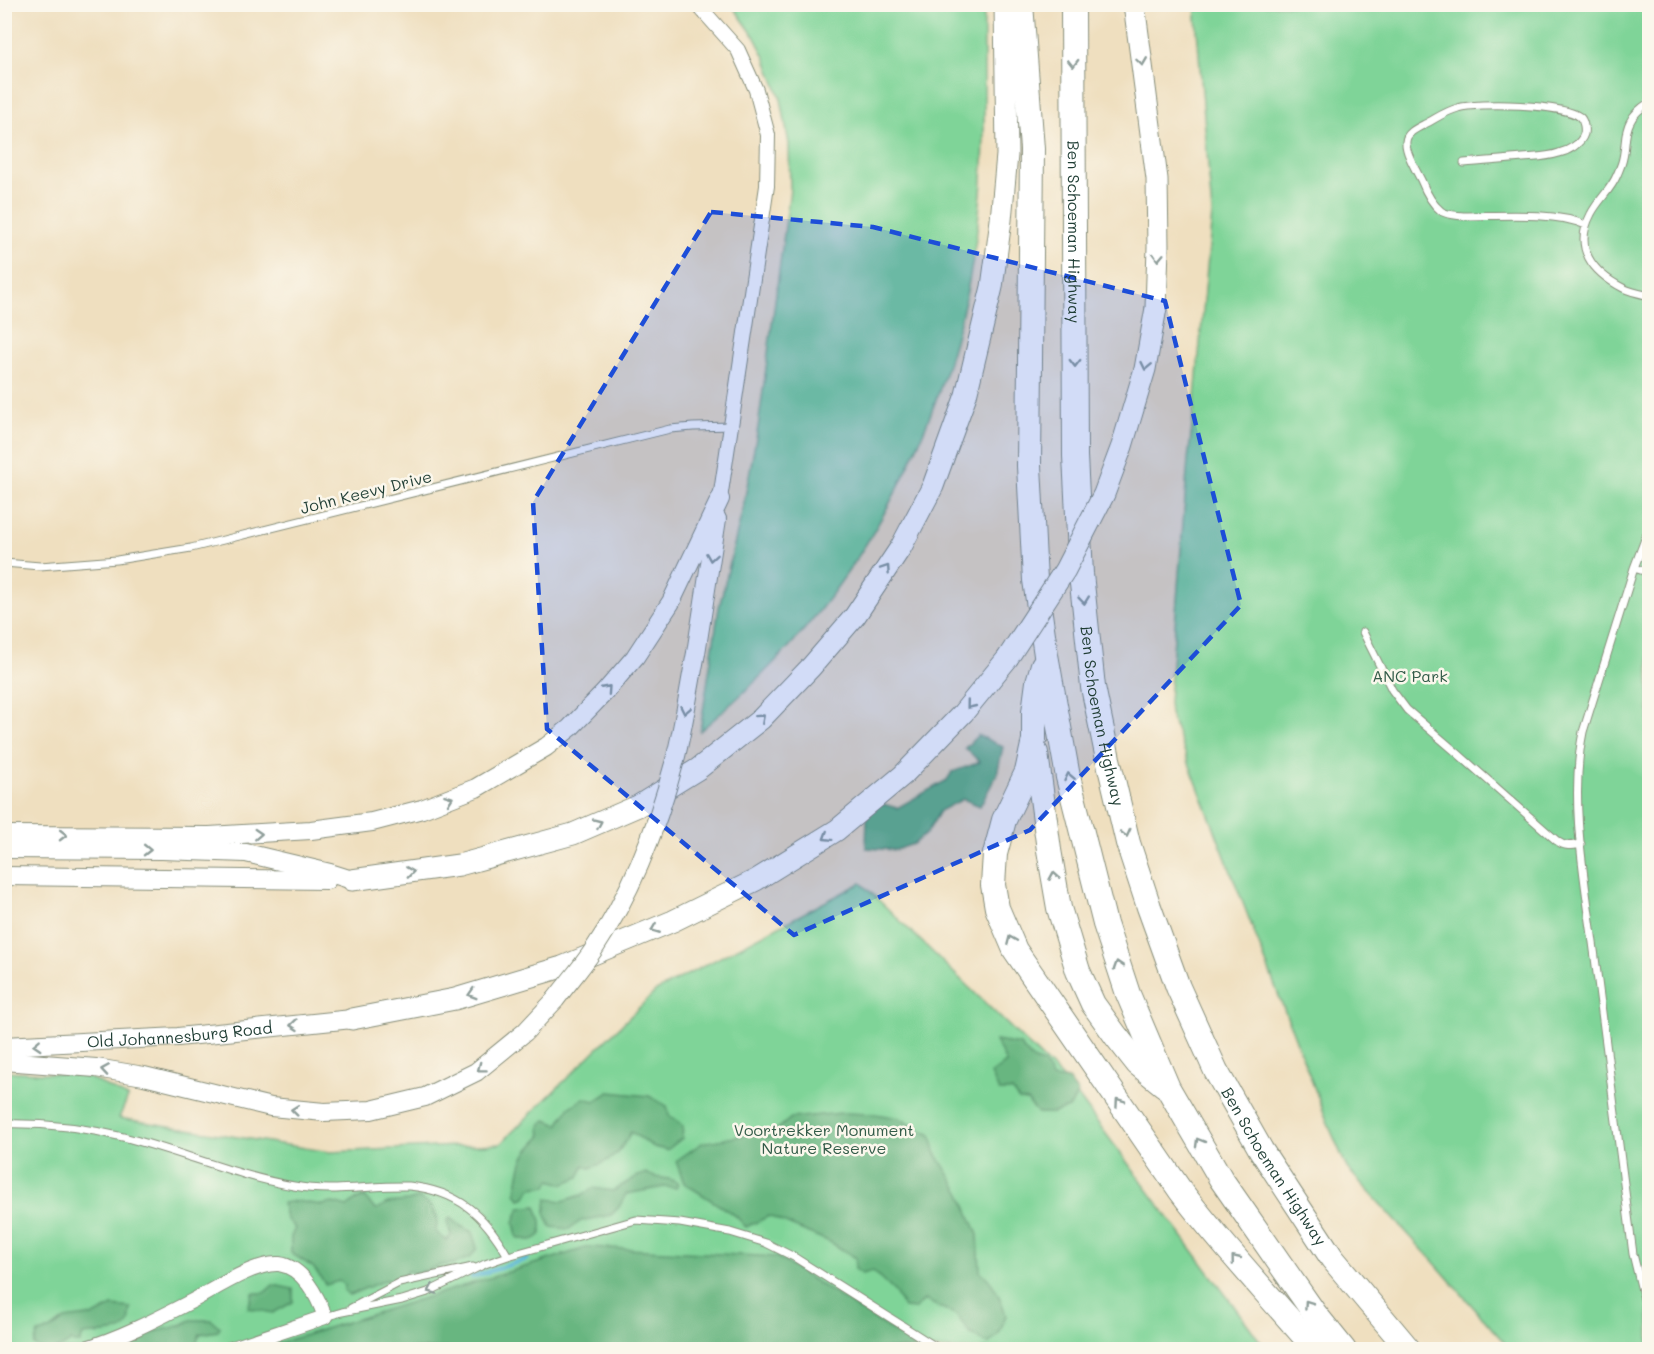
<svg xmlns="http://www.w3.org/2000/svg" width="1654" height="1354" font-family="Mali,sans-serif">
<style>
.green{fill:#7fd498;stroke:#4f8866;stroke-width:1.5}
.forest{fill:#67b680;stroke:#437a5a;stroke-width:1.5}
.lines{fill:none;stroke-linecap:round;stroke-linejoin:round}
.stream{stroke:#57b5d6;stroke-width:4.5}
.lane-casing{stroke:#878e7a;stroke-width:9}
.street-casing{stroke:#878e7a;stroke-width:16}
.secondary-casing{stroke:#878e7a;stroke-width:20}
.primary-casing{stroke:#878e7a;stroke-width:23}
.highway-casing{stroke:#878e7a;stroke-width:26}
.lane{stroke:#fff;stroke-width:7}
.street{stroke:#fff;stroke-width:14}
.secondary{stroke:#fff;stroke-width:18}
.primary{stroke:#fff;stroke-width:21}
.highway{stroke:#fff;stroke-width:24}
.secondary-bridge-casing{stroke:#878e7a;stroke-width:20;stroke-linecap:butt}
.primary-bridge-casing{stroke:#878e7a;stroke-width:23;stroke-linecap:butt}
.secondary-bridge{stroke:#fff;stroke-width:18}
.primary-bridge{stroke:#fff;stroke-width:21}
.oneway{stroke:#8f9e9a}
.marked{fill:#1d4ed8;fill-opacity:0.2;stroke:#1d4ed8;stroke-width:4.5;stroke-dasharray:12 8;stroke-linejoin:round}
.labels{text-anchor:middle;stroke-width:5;stroke-linejoin:round;paint-order:stroke}
.street-label{font-size:16px;fill:#1f3d34;stroke:#fbf7ec}
.park-label{font-size:16px;fill:#325b48;stroke:#fbf7ec}
</style>
<rect width="100%" height="100%" fill="#fbf7ec"/>
<filter id="ink" filterUnits="userSpaceOnUse"><feTurbulence type="fractalNoise" baseFrequency=".0167" numOctaves="2"/><feDisplacementMap in="SourceGraphic" scale="12" xChannelSelector="R" yChannelSelector="G"/><feConvolveMatrix kernelMatrix="1 2 1 2 8 2 1 2 1" color-interpolation-filters="sRGB"/></filter>
<filter id="wash" filterUnits="userSpaceOnUse"><feTurbulence type="fractalNoise" baseFrequency=".008" numOctaves="4" result="noise"/><feDisplacementMap in="SourceGraphic" scale="24" xChannelSelector="R" yChannelSelector="G"/><feGaussianBlur stdDeviation="1.35" result="paint"/><feColorMatrix in="noise" values="0 0 0 0 0 0 0 0 0 0 0 0 0 0 0 0 0 1.4 0 .05"/><feComposite in="paint" operator="in"/></filter>
<g filter="url(#wash)">
<rect width="100%" height="100%" fill="#efdfbf"/>
<path class="green" d="M732,5H984C983,71 987,138 980,204C965,367 898,525 789,647C761,677 731,705 700,731L719,608L743,508L758,428L790,189L789,144L781,99L765,57L754,36Z
M1195,5H1649V1349H1510L1432,1260L1347,1168L1331,1131L1170,714L1169,702L1188,460L1193,419L1212,214Z
M861,883L1069,1084L1266,1349L5,1350V1071L79,1075L92,1079L128,1097L119,1118L330,1152L500,1144L656,991Z"/>
<path class="forest" d="M978,735L1003,747L997,774L980,806L963,799L940,811L927,833L913,844L896,850L866,848L867,817L876,802L897,808L947,780L952,772L980,762L965,748Z
M996,1041L1020,1045L1033,1060L1044,1063L1052,1078L1068,1080L1078,1093L1069,1108L1053,1113H1038L1027,1101L1019,1100L1012,1091H999L991,1074L1006,1063Z
M609,1092L649,1096L667,1106L669,1115L683,1126L682,1138L667,1150L654,1147L631,1132C618,1155 615,1159 590,1168L584,1165L579,1177L563,1184L550,1180L547,1186L531,1188L526,1197L520,1199L516,1193C521,1165 519,1157 541,1137L540,1126L546,1120L558,1125L569,1108L584,1098L595,1101Z
M842,1113L875,1114L899,1118L931,1135L935,1152L961,1194L978,1235L980,1271C995,1283 1000,1298 1006,1315L999,1334L988,1344L969,1333L957,1315L924,1300L916,1309L904,1308L895,1292L873,1271L862,1274L855,1269L856,1258L830,1242L769,1216L746,1227L736,1216L684,1183L676,1161L702,1143L751,1134L768,1137L791,1118Z
M646,1173C658,1181 668,1175 678,1184L676,1188L664,1187L626,1194L619,1207L611,1215L581,1221L569,1229L551,1227L545,1213L547,1199L563,1201L582,1195L593,1188L613,1191L636,1177Z
M365,1197L375,1210L388,1203L408,1201L418,1198C435,1206 439,1213 436,1232L446,1240L451,1236L447,1221L450,1218L459,1225L472,1232L477,1248L471,1257L454,1264L442,1265L418,1273L407,1271L402,1278L392,1281L385,1280L349,1295L344,1290L345,1285L339,1281L326,1285L313,1267L291,1253V1237L295,1228L286,1219L283,1203L296,1201L322,1205L333,1203L347,1207L356,1200Z
M536,1206L541,1221V1234C532,1243 528,1240 517,1237L514,1222L520,1208Z
M589,1247L777,1257L921,1349H260Z
M273,1285L293,1289V1302L273,1313L248,1308L253,1293H264Z
M112,1306L131,1308C130,1312 130,1319 129,1323C123,1335 95,1333 83,1335L80,1343H74L71,1341C61,1350 45,1354 34,1345L38,1333L51,1329L65,1319L88,1316H94Z
M191,1320H211L220,1327L218,1331L200,1334L194,1349L112,1350C132,1328 167,1335 191,1320Z"/>
<g class="lines">
<path class="stream" d="M472,1277L527,1259"/>
</g>
</g>
<g filter="url(#ink)">
<g class="lines">
<defs>
<path id="lane" d="M1650,102C1642,107 1634,113 1630,122C1624,133 1626,146 1623,158C1622,164 1619,170 1617,175C1611,190 1598,200 1591,214C1573,248 1592,272 1623,288C1631,292 1641,294 1650,296
M1464,163C1483,161 1503,160 1523,158C1535,157 1548,157 1559,153C1568,151 1581,144 1584,134C1585,129 1584,121 1580,117C1564,104 1477,102 1458,108C1446,111 1435,119 1425,124C1417,128 1406,133 1406,142C1405,152 1416,170 1421,180C1425,190 1432,204 1441,211C1446,215 1455,215 1463,216C1499,216 1553,211 1586,225
M1650,526L1634,568L1583,732C1569,801 1585,881 1594,950C1607,1051 1620,1152 1633,1254L1644,1299L1650,1308
M4,563L40,566L117,560L191,548L670,429L693,427L732,426
M1634,568L1650,573
M1363,632L1392,690L1407,710L1456,752L1557,841C1565,847 1571,846 1581,844
M4,1124C44,1123 85,1128 123,1137C180,1151 236,1176 294,1186C331,1193 371,1185 409,1186C458,1191 484,1214 508,1256
M351,1308L399,1283L473,1267
M325,1317L342,1312L402,1300L428,1292L485,1264L508,1256L636,1220L680,1223L730,1232L766,1243L794,1257L941,1350"/>
<path id="street" d="M697,4L738,50L756,90L768,135L767,186L720,499
M80,1350C118,1339 155,1320 190,1302C212,1291 254,1262 279,1264C303,1267 318,1297 325,1317L227,1350"/>
<g id="secondary">
<path d="M696,653L717,519"/>
<path d="M4,835L209,836L311,830L372,822L422,809L476,788L546,747L570,728L604,693L635,657L671,602L720,499"/>
<path d="M4,849L162,850L246,853L330,873L352,880"/>
<path d="M4,876L327,880"/>
<path id="s1" d="M4,1046L178,1037L352,1019"/>
<path d="M4,1061L96,1068L144,1076L271,1107L324,1112L371,1110L425,1097L476,1072L525,1032L555,1000"/>
</g>
<path id="primary" d="M1134,4L1157,179L1158,247L1156,308
M352,880L459,865L573,834L638,806L698,769L761,719L811,667L855,616L901,547L933,486L966,395L992,287L1001,220L1007,155L1005,4
M352,1019L455,999L562,967L673,921L756,880L837,830L903,775L963,713L1007,659"/>
<g id="highway">
<path d="M1021,4L1032,149L1029,466L1035,580L1046,655L1068,777L1105,924L1128,994L1168,1088L1221,1179L1315,1314L1344,1350"/>
<path id="s2" d="M1073,4L1075,456L1081,574L1093,687L1108,759L1128,843L1149,907L1178,987L1216,1071L1261,1150L1332,1258L1409,1350"/>
<path d="M1043,665L1038,682L1034,712V740L1027,772L1004,820L995,854L993,885L997,908L1015,950L1180,1190C1222,1246 1270,1296 1316,1350"/>
<path d="M1036,753L1049,850L1059,908L1078,971L1093,1004L1116,1036L1138,1064L1164,1085"/>
</g>
</defs>
<use href="#lane" class="lane-casing"/>
<use href="#street" class="street-casing"/>
<use href="#secondary" class="secondary-casing"/>
<use href="#primary" class="primary-casing"/>
<use href="#highway" class="highway-casing"/>
<use href="#lane" class="lane"/>
<use href="#street" class="street"/>
<use href="#secondary" class="secondary"/>
<use href="#primary" class="primary"/>
<use href="#highway" class="highway"/>
<defs>
<path id="secondary-bridge" d="M555,1000C568,983 582,967 594,949C631,894 658,824 675,760C684,725 689,688 696,653"/>
<path id="primary-bridge" d="M1007,659L1065,570L1104,494L1122,446L1145,369L1156,308"/>
</defs>
<use href="#secondary-bridge" class="secondary-bridge-casing"/>
<use href="#primary-bridge" class="primary-bridge-casing"/>
<use href="#secondary-bridge" class="secondary-bridge"/>
<use href="#primary-bridge" class="primary-bridge"/>
</g>
<defs><path id="oneway-chevron" d="M-2-3.5L2.5 0L-2 3.5" fill="none" stroke-width="1.6" stroke-linecap="round" stroke-linejoin="round" transform="scale(1.5)"/></defs>
<g class="oneway">
<use href="#oneway-chevron" transform="translate(1142 62) rotate(82)"/>
<use href="#oneway-chevron" transform="translate(1073 63) rotate(89)"/>
<use href="#oneway-chevron" transform="translate(1158 257) rotate(92)"/>
<use href="#oneway-chevron" transform="translate(1075 363) rotate(90)"/>
<use href="#oneway-chevron" transform="translate(1146 366) rotate(102)"/>
<use href="#oneway-chevron" transform="translate(711 557) rotate(99)"/>
<use href="#oneway-chevron" transform="translate(886 569) rotate(-56)"/>
<use href="#oneway-chevron" transform="translate(1084 600) rotate(84)"/>
<use href="#oneway-chevron" transform="translate(607 689) rotate(-48)"/>
<use href="#oneway-chevron" transform="translate(970 705) rotate(129)"/>
<use href="#oneway-chevron" transform="translate(685 710) rotate(101)"/>
<use href="#oneway-chevron" transform="translate(761 718) rotate(-42)"/>
<use href="#oneway-chevron" transform="translate(1069 777) rotate(-102)"/>
<use href="#oneway-chevron" transform="translate(449 799) rotate(-20)"/>
<use href="#oneway-chevron" transform="translate(598 823) rotate(-24)"/>
<use href="#oneway-chevron" transform="translate(1126 833) rotate(76)"/>
<use href="#oneway-chevron" transform="translate(258 834) rotate(-3)"/>
<use href="#oneway-chevron" transform="translate(63 835) rotate(1)"/>
<use href="#oneway-chevron" transform="translate(827 837) rotate(148)"/>
<use href="#oneway-chevron" transform="translate(147 850) rotate(1)"/>
<use href="#oneway-chevron" transform="translate(410 872) rotate(-8)"/>
<use href="#oneway-chevron" transform="translate(1054 876) rotate(-100)"/>
<use href="#oneway-chevron" transform="translate(655 929) rotate(158)"/>
<use href="#oneway-chevron" transform="translate(1011 940) rotate(-113)"/>
<use href="#oneway-chevron" transform="translate(1118 965) rotate(-108)"/>
<use href="#oneway-chevron" transform="translate(472 994) rotate(163)"/>
<use href="#oneway-chevron" transform="translate(294 1025) rotate(174)"/>
<use href="#oneway-chevron" transform="translate(37 1045) rotate(177)"/>
<use href="#oneway-chevron" transform="translate(481 1068) rotate(143)"/>
<use href="#oneway-chevron" transform="translate(105 1070) rotate(-171)"/>
<use href="#oneway-chevron" transform="translate(1119 1102) rotate(-125)"/>
<use href="#oneway-chevron" transform="translate(295 1110) rotate(-174)"/>
<use href="#oneway-chevron" transform="translate(1199 1142) rotate(-120)"/>
<use href="#oneway-chevron" transform="translate(1235 1259) rotate(-129)"/>
<use href="#oneway-chevron" transform="translate(432 1290) rotate(156)"/>
<use href="#oneway-chevron" transform="translate(1308 1304) rotate(-125)"/>
</g>
</g>
<path class="marked" d="M711,212L873,227L1165,301L1241,605L1030,830L794,935L547,729L533,502Z"/>
<g class="labels">
<g class="street-label">
<text dy="6" stroke="none"><textPath href="#s2" startOffset="228">Ben Schoeman Highway</textPath></text>
<text transform="translate(366 492) rotate(-14)" y="6">John Keevy Drive</text>
<text dy="6" stroke="none"><textPath href="#s2" startOffset="714">Ben Schoeman Highway</textPath></text>
<text dy="6" stroke="none"><textPath href="#s1" startOffset="176">Old Johannesburg Road</textPath></text>
<text dy="6" stroke="none"><textPath href="#s2" startOffset="1200">Ben Schoeman Highway</textPath></text>
</g>
<g class="park-label">
<text x="1410" y="682">ANC Park</text>
<text x="824" y="1136">Voortrekker Monument<tspan x="824" dy="18">Nature Reserve</tspan></text>
</g>
</g>
<rect width="1654" height="1354" fill="none" stroke="#fbf7ec" stroke-width="24"/>
</svg>
